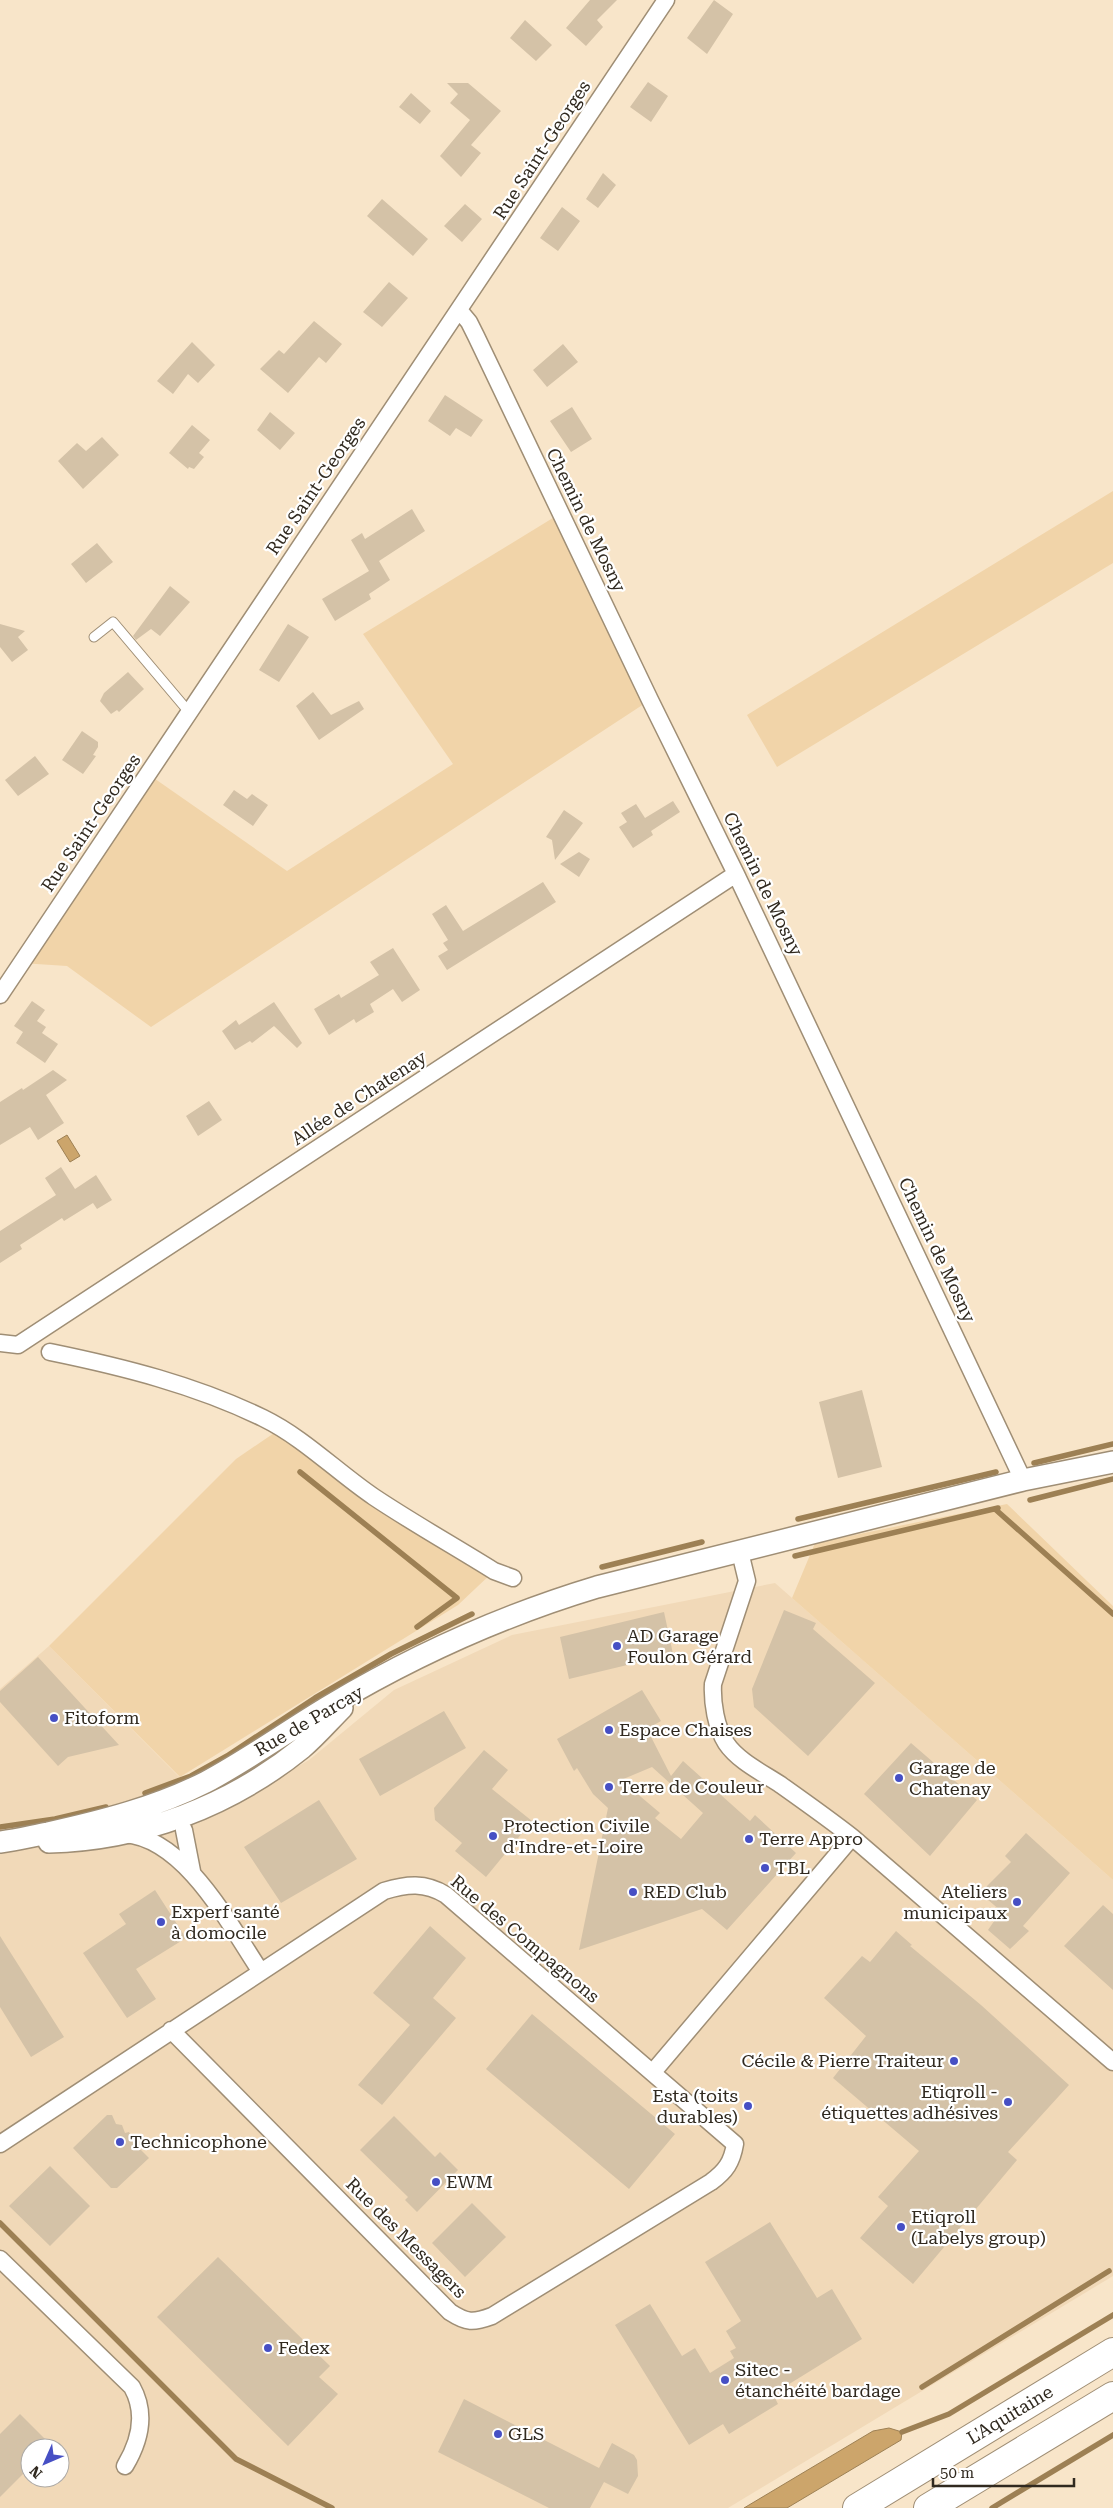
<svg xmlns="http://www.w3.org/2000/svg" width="1113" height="2508" font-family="'Roboto Serif',serif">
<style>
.built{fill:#f1d9b8;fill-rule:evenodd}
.green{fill:#f1d4a9}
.water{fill:#cca56b;stroke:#9d8054}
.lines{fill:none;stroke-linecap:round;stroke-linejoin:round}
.stream{stroke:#9d8054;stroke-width:5.5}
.building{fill:#d4c2a7;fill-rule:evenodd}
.service-casing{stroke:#9f8e75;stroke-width:11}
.minor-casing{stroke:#9f8e75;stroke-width:19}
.tertiary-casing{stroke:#9f8e75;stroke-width:24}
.motorway-casing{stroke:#9f8e75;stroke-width:30}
.service{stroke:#fff;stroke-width:9}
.minor{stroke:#fff;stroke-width:16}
.tertiary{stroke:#fff;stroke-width:21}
.motorway{stroke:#fff;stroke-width:28}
.poi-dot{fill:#464fc4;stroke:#fff;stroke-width:2}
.labels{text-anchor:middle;stroke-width:4.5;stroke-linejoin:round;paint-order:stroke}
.street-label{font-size:18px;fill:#30291f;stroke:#fff}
.poi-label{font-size:18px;fill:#30291f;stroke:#fff;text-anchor:start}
</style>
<rect width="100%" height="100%" fill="#f8e5c9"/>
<path class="built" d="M775,1583L1113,1880V2276L728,2508H0V1689L49,1646L216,1814L309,1760L394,1690L512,1635ZM30,2448H60V2478H30Z"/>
<path class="green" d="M1113,491V563L777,767L747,715Z
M561,513L650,700L151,1027L67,966L21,963L148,774L287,871L453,764L363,634Z
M280,1429L494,1571L458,1605L180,1777L49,1646L236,1459Z
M1007,1504L1113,1606V1880L792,1598L815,1543Z"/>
<path class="water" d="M67,1135L80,1156L70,1162L57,1141Z
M889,2428L902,2432L901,2440L787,2508H744L873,2431Z"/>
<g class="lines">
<path class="stream" d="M1034,1463L1113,1444
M300,1472L457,1598L417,1627
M1030,1500L1113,1479
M995,1509L1113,1614
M798,1519L996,1472
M795,1556L998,1508
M602,1567L702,1542
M145,1793L191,1776L227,1756L315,1698L391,1654L472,1614
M0,1827L55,1819L106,1807
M0,2223L236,2459L332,2508
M922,2387L1109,2271
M902,2432L949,2414L1113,2315
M992,2508L1113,2435"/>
</g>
<path class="building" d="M590,0H617L597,20L603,27L586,46L566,28Z
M714,0L733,14L707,54L687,38Z
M525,20L552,45L536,61L510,38Z
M648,82L668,96L651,122L630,107Z
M447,83H468L501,111L471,145L481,153L461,177L440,156L470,120L450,103L458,94Z
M411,93L431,111L420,124L399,107Z
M603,173L616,185L598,208L586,199Z
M382,199L428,239L413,256L367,216Z
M465,204L482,219L462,242L444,226Z
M562,207L580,221L558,251L540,238Z
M389,282L408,298L382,327L363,312Z
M314,321L342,344L326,363L319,357L288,393L260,369L279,350L284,354Z
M192,342L215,365L198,383L188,374L173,394L157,381Z
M563,344L578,362L547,387L533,370Z
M445,395L483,420L471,437L456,428L450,436L428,421Z
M572,407L592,439L571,452L550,421Z
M270,412L295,433L280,450L257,430Z
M192,425L210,440L199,453L204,457L194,469L189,467L188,469L169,453Z
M102,437L119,455L83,489L58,461L77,443L86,451Z
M412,509L425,531L379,561L390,580L369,594L371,599L335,621L322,599L369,571L351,540L362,533L365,539Z
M97,543L113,562L86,583L71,564Z
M170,586L190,602L160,636L151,629L136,640L133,636Z
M0,624L25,631L18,637L28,650L12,662L0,647Z
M288,624L309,637L279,682L259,670Z
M128,672L144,689L119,712L117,710L111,714L100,701L104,693Z
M313,692L331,715L359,701L364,709L319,740L296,706Z
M82,731L98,742V747L93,755L96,756L83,774L62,760Z
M35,756L49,774L18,796L5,780Z
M234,790L247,799L252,794L268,805L253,826L223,805Z
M673,801L680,812L651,831L653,835L633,848L619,827L627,822L621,813L636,804L645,818Z
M564,810L583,823L555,860L552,840L546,837Z
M579,852L590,859L579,877L560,864Z
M543,882L556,902L447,970L438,956L448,950L443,943L448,940L432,914L446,905L463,931Z
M393,948L420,990L402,1002L393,989L370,1004L374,1012L356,1023L354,1019L329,1035L314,1009L339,994L341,998L379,975L370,962Z
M32,1001L45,1010L37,1021L46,1027L42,1033L58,1044L45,1063L16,1043L23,1032L14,1026Z
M274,1002L302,1043L297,1048L274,1026L252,1043L250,1041L235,1050L222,1031L236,1020L239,1025Z
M53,1070L67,1080L46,1095L64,1123L38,1140L30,1127L0,1145V1102L22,1088L23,1090Z
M209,1101L222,1120L198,1136L186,1116Z
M61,1167L75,1189L96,1175L112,1200L97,1209L93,1203L64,1221L62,1218L20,1245L22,1249L0,1263V1231L56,1195L45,1178Z
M862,1390L882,1467L838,1478L819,1402Z
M784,1610L816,1623L813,1629L875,1683L808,1756L754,1707L752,1689Z
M664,1612L673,1654L569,1679L560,1637Z
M38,1657L72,1694L119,1745L68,1757L58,1766L0,1702V1691Z
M642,1690L661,1721L647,1729L671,1776L683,1761L750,1821L755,1815L796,1853L727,1930L702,1909L579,1950L608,1808L593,1794L577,1768L574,1771L557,1739ZM652,1767L703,1813L681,1839L655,1818L660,1813L621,1780Z
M444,1711L466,1748L380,1796L359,1759Z
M911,1743L977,1800L930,1856L864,1794Z
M484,1750L508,1770L492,1789L532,1821L486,1877L455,1851L462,1843L435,1820L434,1808Z
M319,1800L357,1859L281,1903L244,1847Z
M1026,1833L1070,1873L1023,1926L1029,1931L1010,1949L988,1930L1001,1911L980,1893L1011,1862L1005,1856Z
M155,1890L186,1938L136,1969L156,1999L127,2018L83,1953L126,1924L119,1914Z
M1103,1905L1113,1914V1990L1064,1946Z
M430,1926L466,1958L433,1998L456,2018L382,2105L358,2085L410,2025L373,1993Z
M896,1931L912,1945L910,1946L981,2005L1069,2085L1008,2152L1017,2160L913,2284L860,2238L888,2206L878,2197L919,2151L833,2078L866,2036L824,1998L862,1956L870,1962Z
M0,1936L64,2037L31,2057L0,2007Z
M532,2014L675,2134L629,2189L486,2069Z
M107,2115H112L116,2124L122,2125L125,2133L129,2132L134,2143L149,2158L117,2188H111L73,2148Z
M394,2116L435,2157L440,2152L458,2170L417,2212L405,2200L408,2197L360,2150Z
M50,2166L90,2206L50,2246L9,2206Z
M472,2203L506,2237L465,2277L432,2243Z
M770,2222L817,2298L832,2289L862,2339L773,2394L778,2404L729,2434L723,2424L689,2445L615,2325L650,2304L682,2356L695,2348L710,2373L734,2358L730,2351L736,2348L726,2331L741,2321L705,2262Z
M218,2257L330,2366L319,2377L338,2394L288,2446L157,2317Z
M464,2399L599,2468L612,2443L634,2455L637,2460L638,2476L628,2494L604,2482L590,2508H549L438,2452Z
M20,2414L54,2448H30V2467L0,2497V2434Z"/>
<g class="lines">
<defs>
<path id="service" d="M94,637L113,622L189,712"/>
<path id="minor" d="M459,310L469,322L476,336L650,700L736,874L1023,1480
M0,995L666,0
M0,1343L18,1345L736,874
M50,1352C123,1367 195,1385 263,1418C304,1438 337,1472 374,1497C413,1523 454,1546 494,1571L513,1578
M740,1552L747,1581L713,1684C712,1703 716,1727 726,1743C738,1761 763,1773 781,1785C805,1802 829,1819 852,1837L1113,2062
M184,1830L192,1871
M125,1834C186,1839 230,1926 261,1972
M653,2072L852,1837
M0,2144C129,2060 256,1975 384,1891C407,1884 425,1882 446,1895L735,2144C732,2162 726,2171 711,2182L492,2316C473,2323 467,2323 450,2312L171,2030
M0,2259L132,2387C147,2414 140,2441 125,2466"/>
<path id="tertiary" d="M0,1842C16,1840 32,1836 48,1833C102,1821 157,1807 206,1782C249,1759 289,1730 331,1705C415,1655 504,1615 597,1587L1023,1480L1113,1462
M49,1842C141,1840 230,1806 302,1748C316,1736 329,1721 342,1708"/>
<path id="motorway" d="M857,2508L1113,2352
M928,2508L1113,2396"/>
</defs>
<use href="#service" class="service-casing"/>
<use href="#minor" class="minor-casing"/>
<use href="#tertiary" class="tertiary-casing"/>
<use href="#motorway" class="motorway-casing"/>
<use href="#service" class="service"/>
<use href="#minor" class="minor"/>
<use href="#tertiary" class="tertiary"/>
<use href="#motorway" class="motorway"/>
</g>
<g class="poi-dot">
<circle cx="617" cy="1646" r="5"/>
<circle cx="54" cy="1718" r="5"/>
<circle cx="609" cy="1730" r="5"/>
<circle cx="899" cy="1778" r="5"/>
<circle cx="609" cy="1787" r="5"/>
<circle cx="493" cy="1836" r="5"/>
<circle cx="749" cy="1839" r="5"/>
<circle cx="765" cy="1868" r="5"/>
<circle cx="633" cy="1892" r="5"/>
<circle cx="1017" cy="1902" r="5"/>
<circle cx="161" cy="1922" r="5"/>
<circle cx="954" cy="2061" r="5"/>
<circle cx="1008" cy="2102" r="5"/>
<circle cx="748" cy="2106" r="5"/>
<circle cx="120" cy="2142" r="5"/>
<circle cx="436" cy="2182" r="5"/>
<circle cx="901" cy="2227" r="5"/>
<circle cx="268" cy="2348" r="5"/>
<circle cx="725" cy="2380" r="5"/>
<circle cx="498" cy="2434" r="5"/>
</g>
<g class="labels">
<g class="street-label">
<text transform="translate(542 150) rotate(-57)" y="6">Rue Saint-Georges</text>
<text transform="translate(316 486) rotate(-56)" y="6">Rue Saint-Georges</text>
<text transform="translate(586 520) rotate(64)" y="6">Chemin de Mosny</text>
<text transform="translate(91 823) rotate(-56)" y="6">Rue Saint-Georges</text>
<text transform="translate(763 884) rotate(64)" y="6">Chemin de Mosny</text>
<text transform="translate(359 1098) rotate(-33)" y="6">Allée de Chatenay</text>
<text transform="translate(937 1250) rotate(65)" y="6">Chemin de Mosny</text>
<text transform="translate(309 1721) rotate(-30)" y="6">Rue de Parcay</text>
<text transform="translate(525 1939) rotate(40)" y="6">Rue des Compagnons</text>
<text transform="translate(406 2238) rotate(45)" y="6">Rue des Messagers</text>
<text transform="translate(1010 2415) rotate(-31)" y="6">L'Aquitaine</text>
</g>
<g class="poi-label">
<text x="627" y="1642">AD Garage<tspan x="627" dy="21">Foulon Gérard</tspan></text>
<text x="64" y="1724">Fitoform</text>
<text x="619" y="1736">Espace Chaises</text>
<text x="909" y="1774">Garage de<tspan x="909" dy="21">Chatenay</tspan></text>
<text x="619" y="1793">Terre de Couleur</text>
<text x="503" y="1832">Protection Civile<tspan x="503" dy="21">d'Indre-et-Loire</tspan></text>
<text x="759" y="1845">Terre Appro</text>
<text x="775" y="1874">TBL</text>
<text x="643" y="1898">RED Club</text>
<text x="1007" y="1898" text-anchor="end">Ateliers<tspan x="1007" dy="21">municipaux</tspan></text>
<text x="171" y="1918">Experf santé<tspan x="171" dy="21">à domocile</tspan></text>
<text x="944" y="2067" text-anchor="end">Cécile &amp; Pierre Traiteur</text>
<text x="998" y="2098" text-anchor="end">Etiqroll -<tspan x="998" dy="21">étiquettes adhésives</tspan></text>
<text x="738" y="2102" text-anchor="end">Esta (toits<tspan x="738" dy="21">durables)</tspan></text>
<text x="130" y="2148">Technicophone</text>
<text x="446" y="2188">EWM</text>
<text x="911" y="2223">Etiqroll<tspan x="911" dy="21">(Labelys group)</tspan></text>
<text x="278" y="2354">Fedex</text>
<text x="735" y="2376">Sitec -<tspan x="735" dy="21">étanchéité bardage</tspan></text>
<text x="508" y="2440">GLS</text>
</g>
</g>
<g transform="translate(45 2463) rotate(225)"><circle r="24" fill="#ffffff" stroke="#aca9a5"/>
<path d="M0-4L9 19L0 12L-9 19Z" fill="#464fc4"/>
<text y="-8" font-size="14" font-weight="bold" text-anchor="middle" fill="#30291f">N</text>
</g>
<path d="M933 2478v8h141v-8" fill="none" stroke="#30291f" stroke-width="2.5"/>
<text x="940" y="2478" font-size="15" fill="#30291f" stroke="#ffffff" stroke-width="4" paint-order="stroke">50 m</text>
</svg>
